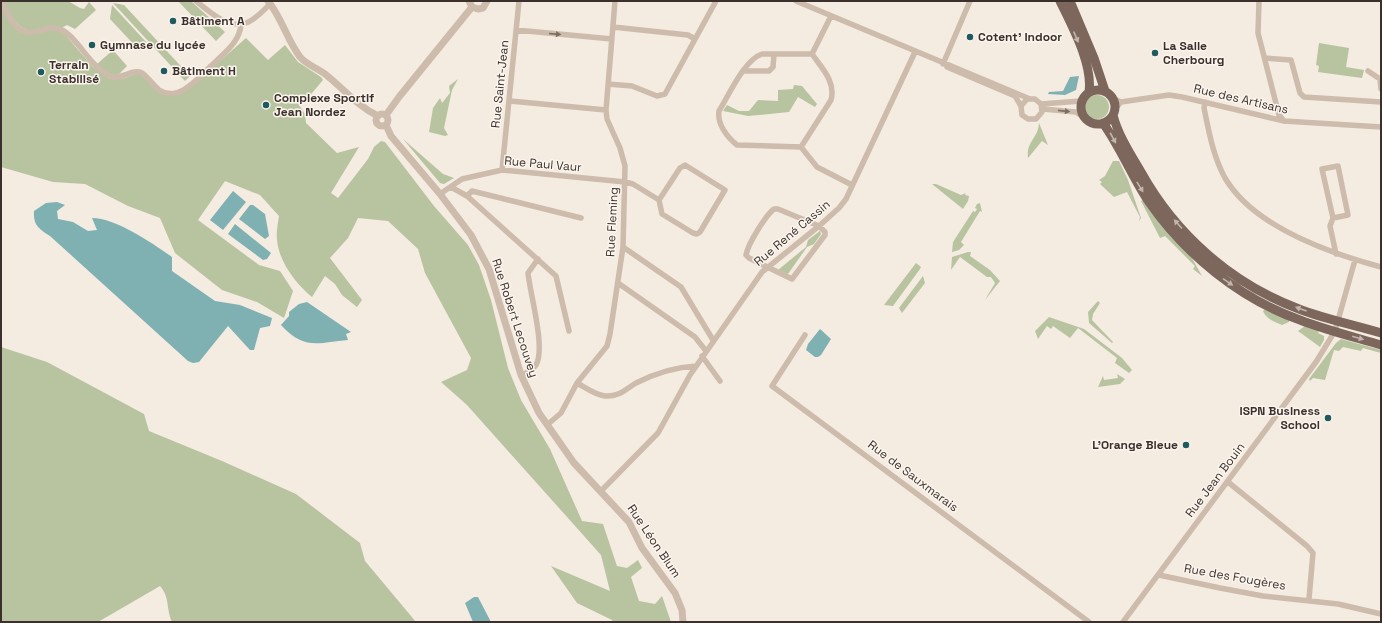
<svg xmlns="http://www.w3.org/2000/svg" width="1382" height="623" font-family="'Space Grotesk',sans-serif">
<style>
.green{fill:#b8c4a0}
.water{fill:#7fb0b2}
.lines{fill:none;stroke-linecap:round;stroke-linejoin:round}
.minor{stroke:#cdbbac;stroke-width:5.5}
.tertiary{stroke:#cdbbac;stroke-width:7}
.primary{stroke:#7d675c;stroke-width:9}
.oneway{fill:#7d6f65}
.oneway2{fill:#c2b5ac}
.poi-dot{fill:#1f5a5e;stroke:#fbf5ee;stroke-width:1.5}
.labels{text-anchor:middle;stroke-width:3;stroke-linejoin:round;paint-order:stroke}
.poi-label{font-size:12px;font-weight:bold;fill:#3b302b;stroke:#fbf5ee;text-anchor:start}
.street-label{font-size:12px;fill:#3b302b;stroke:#fbf5ee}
</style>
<rect width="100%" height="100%" fill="#f4ebe1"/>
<path class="green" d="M3,1H68L80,8L84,9L89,2L96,10L75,29L67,25C61,29 55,29 48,30C20,33 15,25 3,1Z
M178,1H191L225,32L216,41Z
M113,3L124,5L190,76L185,81Z
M1,4L18,30L51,28L62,31L93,67L110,79H122L138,73L165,93L188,89L246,38L268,60L285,45L298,62L321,77L323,80L307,99L303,96L299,105L305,114L306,123L337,153L359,147L331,193L338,198L368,159L374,147L381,141L385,142L434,206L468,245L479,265L491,300L508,368L521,400L550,449L582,521L603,524L617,566L627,568L638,560L642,568L631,577L639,601L655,604L662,596L671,622H613L612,620L577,603L551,566L610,591L601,555L467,405L441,382L467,370L471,358L425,273L418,249L388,221L358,218L348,238L330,258L362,300L357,307L342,295L335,284L325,276L312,297C296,284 279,262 277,240C276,232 278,223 279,216L260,195L225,181L198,220L259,265L280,271L293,291L284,318L257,302L222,290L175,253L160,218L128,206L85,184L53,182L1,167Z
M112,5L147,43L140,51L110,19Z
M1319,43L1349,48L1346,67L1364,70L1362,78L1318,72L1319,66L1316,65Z
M113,50L127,66L116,77H111L97,64Z
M458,79L452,90L444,128L448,135L445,136L429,132L433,108L440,98L442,103L450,93L449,86Z
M794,85L802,86L817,104L815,107L798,97L789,112L748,116L723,111L727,105L739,111H749L758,100L778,101V90L793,89Z
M1085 107a12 12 0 1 1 24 0a12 12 0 1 1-24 0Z
M1039,123L1048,145L1042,141L1028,158C1026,141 1038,139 1039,123Z
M403,139L443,174L454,178L444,184L440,183Z
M1113,161H1119L1128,180L1141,218L1139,221L1140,217L1127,192L1114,197L1100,184L1102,182L1099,180L1105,176Z
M932,184H936L961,195L966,193L965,195L969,196L968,201L963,209Z
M1143,200L1192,258L1202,276L1193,269L1195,266L1165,236L1160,238L1141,201Z
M980,203L982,212L980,211L961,242L964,245L959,250L952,252L953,242L973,211L975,212L977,209L975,208L977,204Z
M820,231L821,234L814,244L807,247L788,274L778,270L806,247L808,240Z
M968,252H971L970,256L990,270L1000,281L985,300L995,283L991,277H987L960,257L951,270L952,257Z
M916,263L921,267L920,269L893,306L884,305Z
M923,276L925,283L902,313L899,308Z
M1098,301L1100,303L1093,314L1092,320L1113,342L1112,343L1089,323L1088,312Z
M1265,309L1289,320V322L1282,325C1275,322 1266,319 1263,311Z
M1049,317L1084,329L1122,358L1132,370L1129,373L1115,363L1117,358L1078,328L1070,338L1053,326L1051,329L1047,326L1038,339L1035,331Z
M1305,326L1319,330L1318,333L1324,336V340L1320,347L1298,331Z
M1341,339L1381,350V353L1363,348L1361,351L1343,347L1339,351L1334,350L1325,380L1313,378L1310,381L1309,379L1336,343Z
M1,347L47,362L144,414L149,431L222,461L296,494L360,543L365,561L416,622H172C166,609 170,597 160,586L98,622H1Z
M1117,374L1125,379L1120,384L1098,387L1103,376L1104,380L1118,378Z"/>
<path class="water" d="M1079,76L1076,90L1065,95L1048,94L1049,92L1063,91L1070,77Z
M233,191L246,202L223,230L210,220Z
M57,202L65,205L57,211L58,219L73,222L88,231L97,230L92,218C116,218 152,243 172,257V271L215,301L240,305L272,318L270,326L260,328L254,350H250L228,326L199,362L193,363L188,361L50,236C39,229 33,225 34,211L46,203Z
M250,205H253L265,214L269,236L265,239L239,219Z
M235,224L271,253L267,259L263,260L228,234Z
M307,302L351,332L346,334L348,340C317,343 304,350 281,325L289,316V312L299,304Z
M820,329L831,339L821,355L818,357H815L806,350L808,344Z
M474,597H478L491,622H473L465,603Z"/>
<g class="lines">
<path class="minor" d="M1,1C10,19 17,39 42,30C49,28 55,26 62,30C78,38 90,67 110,76C121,81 132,68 142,73C148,77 153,85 159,90C179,103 199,77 212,65C224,53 240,42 241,24
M196,1C208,11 228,29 246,23C255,20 263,11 270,4
M796,1L1030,99
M1259,1L1258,33L1279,115L1284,121
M613,27L688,35L695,39
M516,30L612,39
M812,54C822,68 836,82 831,100L801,147L817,167L852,185
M812,54L831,16
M1265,58L1291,60L1300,93L1304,97L1381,102
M943,64L970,1
M947,67L1015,96L1021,106L1022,115L1028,119H1036L1042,112L1041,104L1035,99H1027L1021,106
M743,71H769L773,67L774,54
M1368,71L1380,79L1381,89
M608,84L632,86L657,96L665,94L716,1
M1112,98L1121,102L1169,95L1182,97L1284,121L1381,127
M510,101L606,110
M1205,102L1204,108C1209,132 1213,156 1225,178C1254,227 1329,253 1381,267
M1041,104L1081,101
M1043,109L1076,112L1083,117
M1115,109L1121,102
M801,147L737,145C727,137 717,124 719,111C729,95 744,60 762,54H812
M1338,166L1348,215L1333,218L1322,169Z
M502,170L519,1
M451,187L467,196L556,276L569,331
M440,194L462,179L502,170L625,182L633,184L659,200L680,168L685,165L725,190L700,232L697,234L693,233L662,214L659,200
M467,196L472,191L581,218
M774,209H778L819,226L825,232V235L792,279L749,258L746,255C748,244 765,216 774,209Z
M1333,218L1330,226L1336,254
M623,247L681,287L713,340
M618,283L695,337L706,351
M805,335L772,386L1089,622
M702,356L720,381
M521,375C527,373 532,371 536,365C546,348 530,294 528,273L538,259
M577,383C586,388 595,395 605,396C619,397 626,389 636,383C654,374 676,367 696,366
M547,425L561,413L577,383L607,346L610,334L623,247L625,166L620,148L607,119L606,110L615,1
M1228,482L1307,546L1313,553L1309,599
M601,491L658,433L690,375L762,272L819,226L839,208L846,199L915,52
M1159,575L1220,588L1263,596L1338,604L1381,614
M1123,622L1316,362L1335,331L1355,260"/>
<path class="tertiary" d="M268,1C282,18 287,40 300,57C307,65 317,68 325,74C343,88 357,106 378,116
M469,1L472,7L478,9L483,8L487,1
M376 120a6 6 0 1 1 12 0a6 6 0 1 1-12 0Z
M386,115L399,97L472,7
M386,125L391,136L440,194L471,235L489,269L521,375L539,413L574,463L629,522L642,548L675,593L682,610L683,622"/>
<path class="primary" d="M1060,1C1072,26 1093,64 1089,92
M1070,1L1094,58L1105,91
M1081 107a17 17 0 1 1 34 0a17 17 0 1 1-34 0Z
M1113,115C1118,135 1131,155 1141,172C1176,235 1232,284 1299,309C1325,319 1354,325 1381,333
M1103,123C1121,148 1132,177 1149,202C1185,254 1240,299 1300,320C1326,330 1354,337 1381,345"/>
</g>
<defs><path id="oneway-solid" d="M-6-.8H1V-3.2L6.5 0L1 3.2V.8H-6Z"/></defs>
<g class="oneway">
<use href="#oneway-solid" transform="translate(555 34) rotate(5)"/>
<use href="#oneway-solid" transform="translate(1064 111) rotate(6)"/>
</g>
<g class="oneway2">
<use href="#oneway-solid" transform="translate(1076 37) rotate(67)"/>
<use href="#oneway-solid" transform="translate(1113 138) rotate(61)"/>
<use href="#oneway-solid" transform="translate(1140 187) rotate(58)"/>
<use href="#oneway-solid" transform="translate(1178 224) rotate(-132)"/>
<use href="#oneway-solid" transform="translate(1228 282) rotate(34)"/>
<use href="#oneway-solid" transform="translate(1301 309) rotate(-160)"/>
<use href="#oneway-solid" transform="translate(1358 338) rotate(16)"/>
</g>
<g class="poi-dot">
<circle cx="173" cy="21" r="4"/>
<circle cx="970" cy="37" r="4"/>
<circle cx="92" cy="45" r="4"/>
<circle cx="1155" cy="53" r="4"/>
<circle cx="164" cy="71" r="4"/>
<circle cx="41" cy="72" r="4"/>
<circle cx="266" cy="105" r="4"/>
<circle cx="1328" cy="418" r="4"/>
<circle cx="1186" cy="445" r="4"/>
</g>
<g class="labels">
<g class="poi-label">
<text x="181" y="25">Bâtiment A</text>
<text x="978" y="41">Cotent' Indoor</text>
<text x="100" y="49">Gymnase du lycée</text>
<text x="1163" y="50">La Salle<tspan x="1163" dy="14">Cherbourg</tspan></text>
<text x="49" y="69">Terrain<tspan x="49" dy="14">Stabilisé</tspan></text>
<text x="172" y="75">Bâtiment H</text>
<text x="274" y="102">Complexe Sportif<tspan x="274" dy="14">Jean Nordez</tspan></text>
<text x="1320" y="415" text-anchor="end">ISPN Business<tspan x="1320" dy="14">School</tspan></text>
<text x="1178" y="449" text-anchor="end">L'Orange Bleue</text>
</g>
<g class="street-label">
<text transform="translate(500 84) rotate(-84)" y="4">Rue Saint-Jean</text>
<text transform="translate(1241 99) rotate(13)" y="4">Rue des Artisans</text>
<text transform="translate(543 164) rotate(5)" y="4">Rue Paul Vaur</text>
<text transform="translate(612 222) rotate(-87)" y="4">Rue Fleming</text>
<text transform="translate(792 233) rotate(-40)" y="4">Rue René Cassin</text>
<text transform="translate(515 318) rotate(72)" y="4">Rue Robert Lecouvey</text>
<text transform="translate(913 476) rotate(37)" y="4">Rue de Sauxmarais</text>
<text transform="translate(1215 480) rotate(-53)" y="4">Rue Jean Bouin</text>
<text transform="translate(654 541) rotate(56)" y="4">Rue Léon Blum</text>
<text transform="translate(1235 577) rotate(10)" y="4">Rue des Fougères</text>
</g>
</g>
<rect width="1382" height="623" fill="none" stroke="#3b302b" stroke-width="4"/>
</svg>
